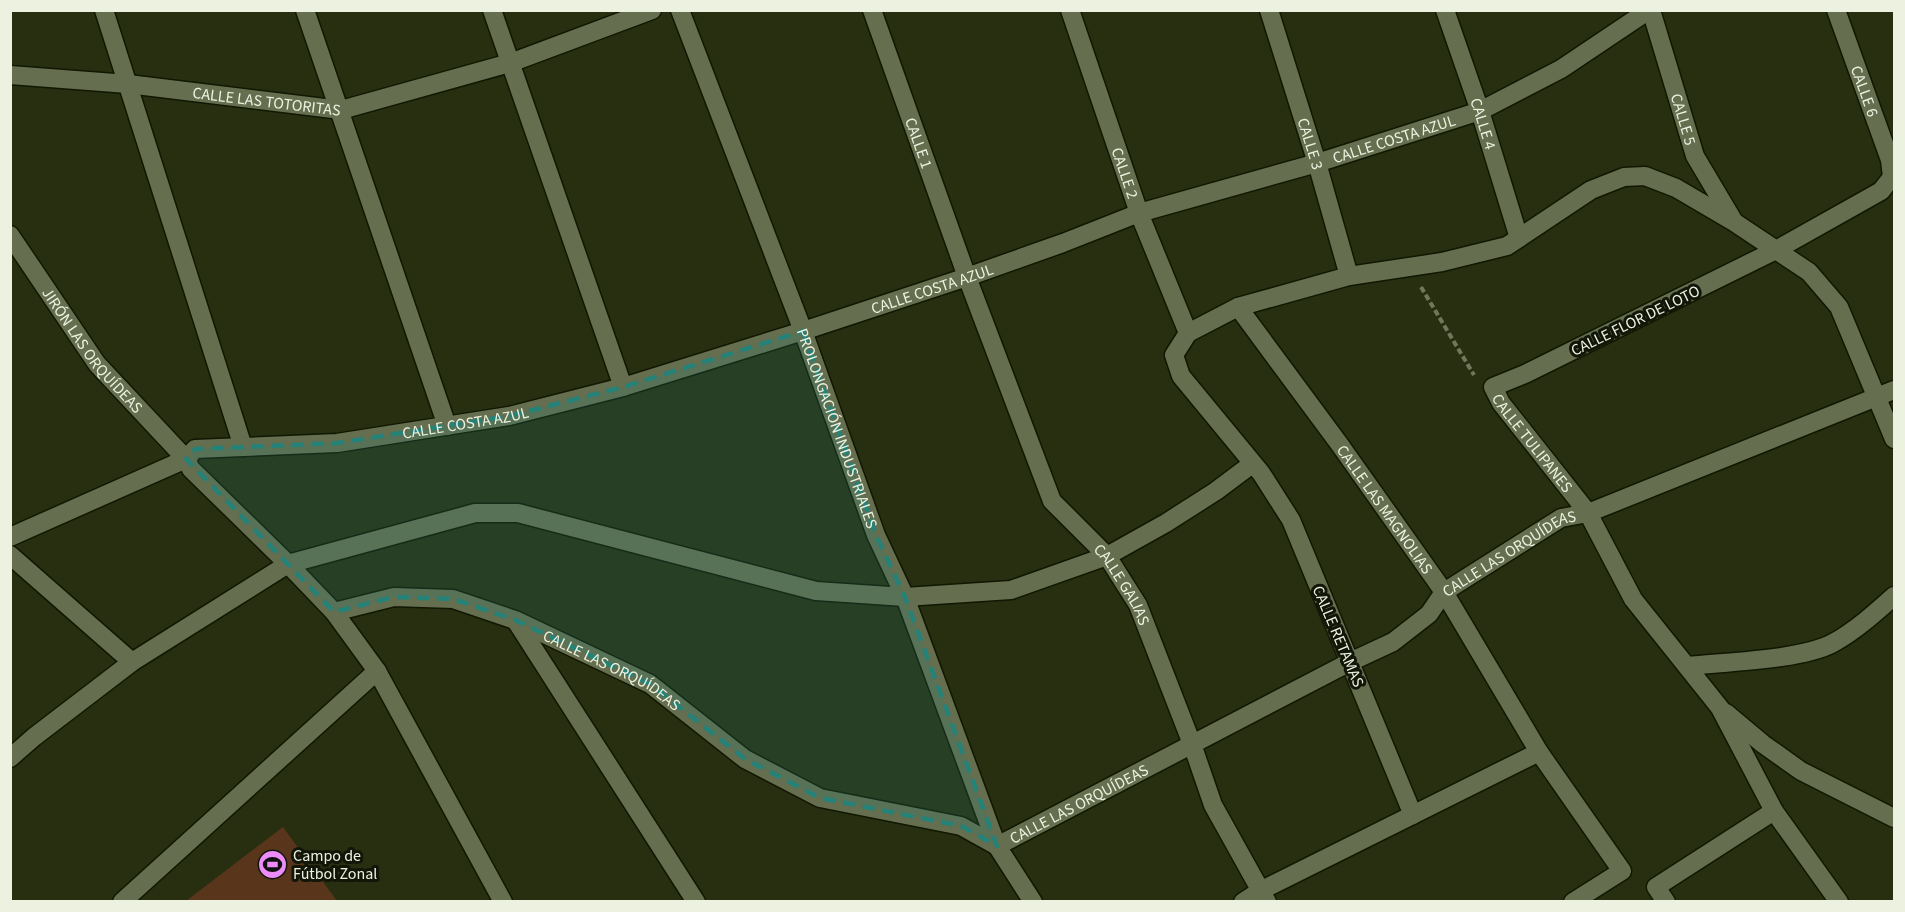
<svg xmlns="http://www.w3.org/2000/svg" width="1905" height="912" font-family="'Source Sans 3',sans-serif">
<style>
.green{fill:#59361b}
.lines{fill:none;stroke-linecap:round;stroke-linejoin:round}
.minor-casing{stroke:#111700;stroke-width:21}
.path{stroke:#71775d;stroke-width:4;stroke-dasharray:6 3;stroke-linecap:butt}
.minor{stroke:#656e4e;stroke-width:18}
.marked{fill:#258279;fill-opacity:0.2;stroke:#258279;stroke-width:4.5;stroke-dasharray:12 8;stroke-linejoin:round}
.labels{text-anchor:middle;stroke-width:6;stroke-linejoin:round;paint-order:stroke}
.street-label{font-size:16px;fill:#edf2e0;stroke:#121609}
.poi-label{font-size:16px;fill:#edf2e0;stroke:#121609;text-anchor:start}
</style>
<rect width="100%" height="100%" fill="#282f11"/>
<path class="green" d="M283,827L337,901H186Z"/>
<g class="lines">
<defs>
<g id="minor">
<path d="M104,10L243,447"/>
<path d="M305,10L447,426"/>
<path d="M492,10L623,387"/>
<path id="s1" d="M680,10L803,331L876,535L905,597L997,846L1033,902"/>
<path id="s2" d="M872,10L967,277L1052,501L1107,556L1138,605L1192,744L1213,805L1267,902"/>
<path id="s3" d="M1070,10L1139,213L1188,333"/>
<path id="s4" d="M1269,10L1317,163L1349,276"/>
<path id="s5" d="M1445,10L1480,111L1519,238"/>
<path id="s6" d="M1651,10L1695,156L1733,220"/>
<path id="s7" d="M1836,10L1890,160L1892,177L1881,191L1776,250L1525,374L1493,387L1501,403L1588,513L1633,599L1720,708L1774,811L1839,902"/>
<path id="s8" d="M10,75L128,84L341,110L510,63L652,10"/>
<path id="s9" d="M10,235L97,364L186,459L191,469L288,564L334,612L394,597L453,599L515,620L650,684L745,759L820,798L961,826L997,846"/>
<path id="s10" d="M1238,307L1340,445L1444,592L1539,752L1622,871L1573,902"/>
<path id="s11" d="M10,537L186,459L195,449L337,443L509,416L623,387L803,331L967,277L1063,243L1139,213L1317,163L1480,111L1561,69L1649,10"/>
<path d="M10,555L132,662"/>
<path d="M334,612L377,671L503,902"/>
<path d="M516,621L696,902"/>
<path d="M1688,666C1725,662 1802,660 1833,643C1855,631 1875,613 1894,596"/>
<path d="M1726,713L1763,744L1801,771L1894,818"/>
<path d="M10,758L34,737L132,662L288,564L475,513H518L816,591L905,597L1011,590L1107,556L1166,523L1216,491L1252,464"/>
<path d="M1413,815L1291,520L1261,473L1181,376L1174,355L1188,333L1238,307L1349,276L1442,262L1507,246L1591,190L1624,177L1645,176L1676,188L1734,222L1809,272L1839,307L1894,439"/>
<path id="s12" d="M997,846L1350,662L1393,642L1429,614L1444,592L1561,518L1588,513L1894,390"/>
<path d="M122,902L377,671"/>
<path d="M1243,902L1260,891L1539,752"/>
<path d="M1666,902L1656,887L1774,811"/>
</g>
</defs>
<use href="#minor" class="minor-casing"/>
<path class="path" d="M1421,287L1474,375"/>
<use href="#minor" class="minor"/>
</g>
<path class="marked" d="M803,331L876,535L905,597L997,846L961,826L820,798L745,759L650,684L515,620L453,599L394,597L334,612L186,459L195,449L337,443L509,416L623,387Z"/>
<defs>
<symbol id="stadium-disc" viewBox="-11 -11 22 22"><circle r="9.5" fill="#ed8cf9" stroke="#121609"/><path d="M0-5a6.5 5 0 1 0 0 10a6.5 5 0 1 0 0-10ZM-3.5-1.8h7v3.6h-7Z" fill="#111"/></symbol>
</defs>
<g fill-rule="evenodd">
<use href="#stadium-disc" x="256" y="848" width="33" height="33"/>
</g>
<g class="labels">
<g class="street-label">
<text dy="6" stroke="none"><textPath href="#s7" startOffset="86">CALLE 6</textPath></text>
<text dy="6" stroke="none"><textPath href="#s8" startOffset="258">CALLE LAS TOTORITAS</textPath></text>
<text dy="6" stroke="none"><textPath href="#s6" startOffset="114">CALLE 5</textPath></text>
<text dy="6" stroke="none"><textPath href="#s5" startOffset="120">CALLE 4</textPath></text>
<text dy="6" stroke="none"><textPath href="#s11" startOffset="1450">CALLE COSTA AZUL</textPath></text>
<text dy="6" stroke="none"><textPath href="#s4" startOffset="140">CALLE 3</textPath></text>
<text dy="6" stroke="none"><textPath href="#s2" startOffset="141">CALLE 1</textPath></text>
<text dy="6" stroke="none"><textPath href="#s3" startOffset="172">CALLE 2</textPath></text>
<text dy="6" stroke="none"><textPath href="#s11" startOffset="964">CALLE COSTA AZUL</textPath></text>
<text transform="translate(1635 320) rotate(-26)" y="6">CALLE FLOR DE LOTO</text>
<text dy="6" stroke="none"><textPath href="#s9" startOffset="142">JIRÓN LAS ORQUÍDEAS</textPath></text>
<text dy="6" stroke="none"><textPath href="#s11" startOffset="478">CALLE COSTA AZUL</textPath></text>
<text dy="6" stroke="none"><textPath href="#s1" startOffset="447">PROLONGACIÓN INDUSTRIALES</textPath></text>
<text dy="6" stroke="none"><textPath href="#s7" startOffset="698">CALLE TULIPANES</textPath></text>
<text dy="6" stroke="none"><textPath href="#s10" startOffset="250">CALLE LAS MAGNOLIAS</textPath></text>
<text dy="6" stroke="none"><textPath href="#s12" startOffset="594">CALLE LAS ORQUÍDEAS</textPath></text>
<text dy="6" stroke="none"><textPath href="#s2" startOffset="633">CALLE GALIAS</textPath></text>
<text transform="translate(1339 636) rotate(67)" y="6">CALLE RETAMAS</text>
<text dy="6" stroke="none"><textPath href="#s9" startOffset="795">CALLE LAS ORQUÍDEAS</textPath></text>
<text dy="6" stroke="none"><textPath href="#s12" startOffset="92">CALLE LAS ORQUÍDEAS</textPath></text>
</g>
<g class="poi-label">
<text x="293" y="861">Campo de<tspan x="293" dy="18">Fútbol Zonal</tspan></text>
</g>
</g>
<rect width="1905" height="912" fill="none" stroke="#edf2e0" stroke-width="24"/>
</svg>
